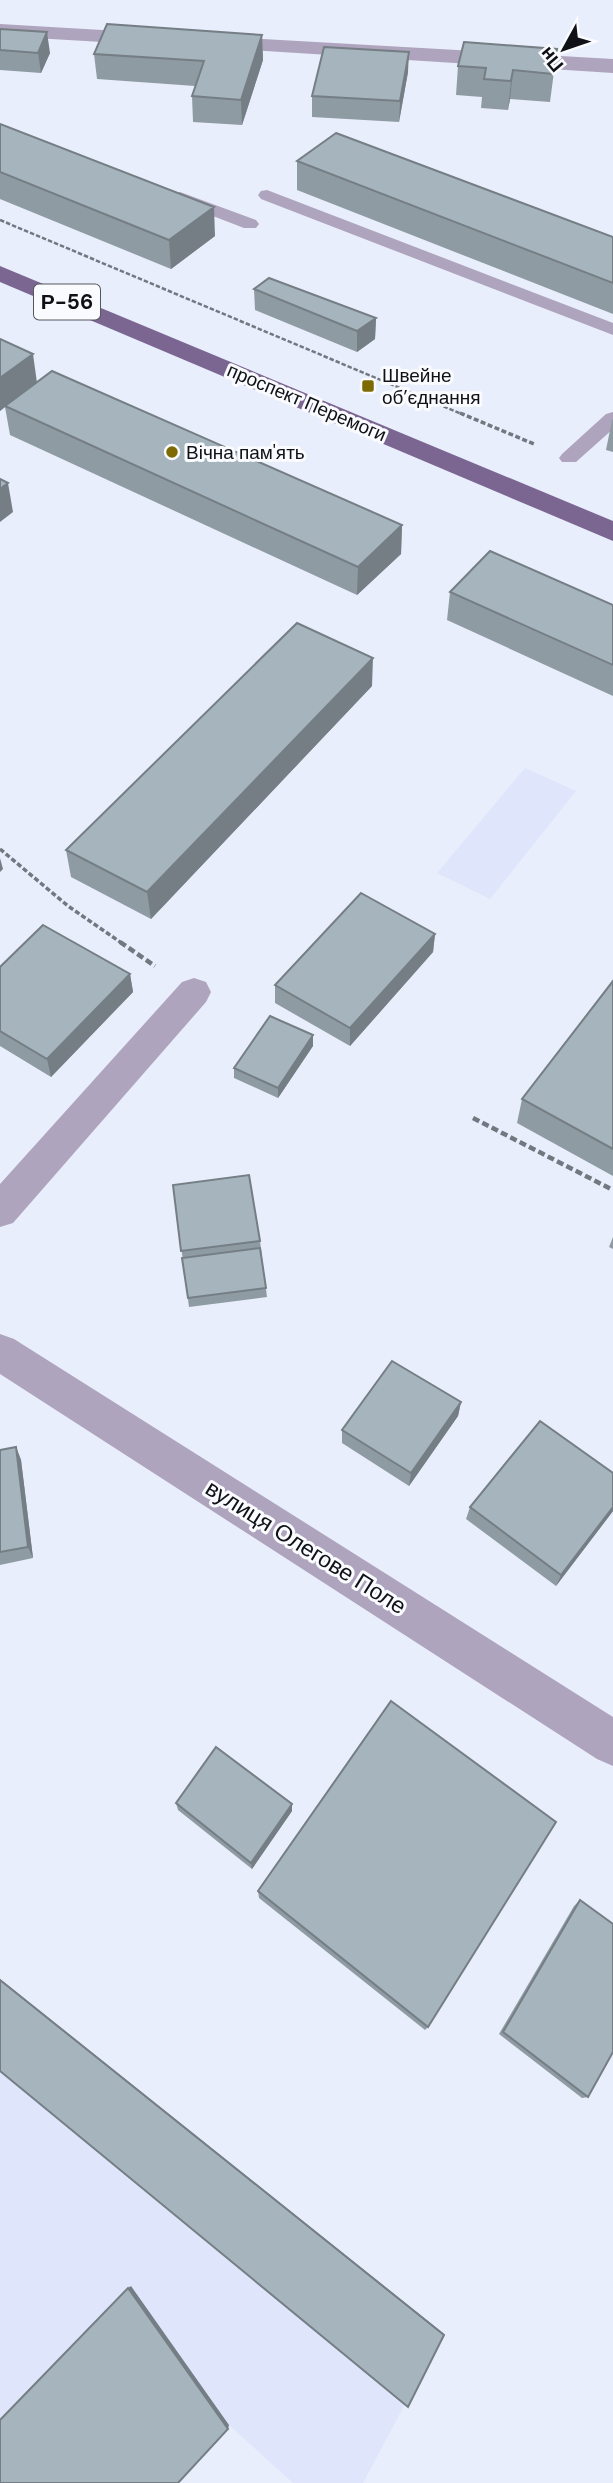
<svg xmlns="http://www.w3.org/2000/svg" width="613" height="2483" font-family="'DM Sans',sans-serif">
<style>
.built{fill:#dfe6fc}
.lines{fill:none;stroke-linecap:round;stroke-linejoin:round}
.path-far2{stroke:#737780;stroke-width:2.5;stroke-dasharray:4.5 2;stroke-linecap:butt}
.path-far1{stroke:#737780;stroke-width:3.5;stroke-dasharray:5 2.5;stroke-linecap:butt}
.path{stroke:#737780;stroke-width:4.5;stroke-dasharray:7 3.5;stroke-linecap:butt}
.service{fill:#afa4bd;fill-rule:evenodd}
.minor{fill:#afa4bd;fill-rule:evenodd}
.primary{fill:#7b6692;fill-rule:evenodd}
.wall{fill:#8f9ba3}
.shaded-wall{fill:#747e84}
.building{fill:#a6b4bd;stroke:#747e84;stroke-width:2}
.poi-dot{fill:#7e6a03;stroke:#fafbfe;stroke-width:2.5}
.labels{text-anchor:middle;stroke-width:6;stroke-linejoin:round;paint-order:stroke}
.far-poi-label{font-size:19px;fill:#0f1116;stroke:#fafbfe;text-anchor:start}
.far-street-label{font-size:19px;fill:#0f1116;stroke:#fafbfe}
.shield{fill:#fafbfe;stroke:#56575c;stroke-width:2}
.shield-label{font-size:21px;font-weight:bold;fill:#0f1116}
.street-label{font-size:23px;fill:#0f1116;stroke:#fafbfe}
</style>
<rect width="100%" height="100%" fill="#e9eefc"/>
<path class="built" d="M525,768L576,791L490,899L437,873Z
M0,1979L443,2333L363,2483H293L229,2425L176,2483H0Z"/>
<g class="lines">
<path class="path-far2" d="M0,220L464,415"/>
<path class="path-far1" d="M460,413L534,444
M0,849L68,906L123,944"/>
<path class="path" d="M120,942L155,966
M473,1118L613,1190"/>
<path class="service" d="M267,190L613,323V335L261,199L258,195L261,191Z
M180,192L256,220L259,224L256,228H244L174,201L171,197Z
M613,412V429L576,462H562L559,458L562,454L606,414Z"/>
<path class="minor" d="M0,24L153,33L164,39L153,45L0,36Z
M210,36L613,59V73L202,47L199,42L202,37Z
M194,978L206,982L211,992L206,1002L13,1223L0,1227V1184L182,982Z
M0,1334L14,1339L613,1717V1766L597,1759L0,1374Z"/>
<path class="primary" d="M0,266L613,521V541L0,282Z"/>
</g>
<path class="wall" d="M0,29L50,53L41,73L0,70Z
M262,35L263,60L242,125L193,122L192,96L195,86L97,79L94,54Z
M557,49L550,102L510,99L508,110L481,108L482,97L456,95L458,66Z
M408,72L399,122L312,117V96Z
M0,124L215,236L171,269L0,199Z
M297,161L613,237V314L297,190Z
M254,289L376,318L375,339L357,352L255,310Z
M0,339L37,382L402,525L401,554L357,595L10,435L5,407L0,411Z
M613,419V452L606,450L612,420Z
M450,592L613,605V696L447,620Z
M372,686L151,919L71,877L66,850Z
M435,934L433,952L350,1046L275,1003V985Z
M0,967L130,974L133,992L51,1077L0,1046Z
M613,981V1176L517,1123L522,1099Z
M313,1046L278,1098L234,1078V1068Z
M173,1185L260,1241L267,1297L189,1307Z
M613,1237V1249L609,1247Z
M461,1402L458,1416L409,1486L342,1443V1430Z
M16,1447L21,1460L33,1558L0,1565V1450Z
M613,1473V1511L556,1586L466,1519L470,1507Z
M176,1803L292,1804V1811L252,1869L178,1810Z
M258,1891L428,2027L425,2030L259,1898Z
M580,1900L588,2097L582,2098L499,2034L574,1906Z"/>
<path class="shaded-wall" d="M47,32L50,53L41,73L38,53Z
M262,35L263,60L242,125L241,100Z
M409,52L408,72L399,122L400,101Z
M513,70L510,99L508,110L511,81Z
M214,207L215,236L171,269L169,240Z
M376,318L375,339L357,352V331Z
M33,354L37,383L5,406V407L0,411V378Z
M8,483L13,512L0,522V489Z
M402,525L401,554L357,595L358,567Z
M373,658L372,686L151,919L147,892Z
M0,858L3,869L0,872Z
M435,934L433,952L350,1046V1028Z
M130,974L133,992L51,1077L47,1059Z
M313,1035V1046L278,1098V1088Z
M461,1402L458,1416L409,1486L411,1473Z
M16,1447L21,1460L33,1558L28,1547Z
M613,1507V1511L556,1586L561,1575Z
M292,1804V1811L252,1869L251,1863Z
M0,1979L443,2333L444,2335L0,1980Z
M131,2286L229,2425L228,2429L128,2288Z"/>
<path class="building" d="M107,24L262,35L241,100L192,96L204,61L94,54Z
M0,29L47,32L38,53L0,50Z
M464,42L557,49L553,74L513,70L511,81L484,79L486,68L458,66Z
M324,47L409,52L400,101L312,96Z
M0,124L214,207L169,240L0,172Z
M336,133L613,237V283L297,161Z
M269,278L376,318L357,331L254,289Z
M0,339L33,354L0,378Z
M52,371L402,525L358,567L5,406Z
M0,479L8,483L0,489Z
M490,551L613,605V665L450,592Z
M297,623L373,658L147,892L66,850Z
M361,893L435,934L350,1028L275,985Z
M43,925L130,974L47,1059L0,1031V967Z
M613,981V1149L522,1099Z
M270,1016L313,1035L278,1088L234,1068Z
M249,1175L260,1241L181,1251L173,1185Z
M260,1248L266,1288L188,1298L182,1258Z
M392,1361L461,1402L411,1473L342,1430Z
M540,1421L613,1473V1507L561,1575L470,1507Z
M16,1447L28,1547L0,1552V1450Z
M391,1701L556,1822L428,2027L258,1891Z
M216,1747L292,1804L251,1863L176,1803Z
M580,1900L613,1924V2052L588,2097L503,2032Z
M0,1980L444,2335L408,2407L0,2071Z
M128,2288L228,2429L178,2483H0V2420Z"/>
<g class="poi-dot">
<rect x="361" y="379" width="14" height="14" rx="3.5"/>
<circle cx="172" cy="452" r="7"/>
</g>
<g class="labels">
<g class="far-poi-label">
<text x="382" y="382">Швейне<tspan x="382" dy="22">об’єднання</tspan></text>
<text x="186" y="459">Вічна пам'ять</text>
</g>
<g class="far-street-label">
<text transform="translate(307 402) rotate(23)" y="7">проспект Перемоги</text>
</g>
<rect class="shield" x="34" y="284.5" width="66" height="35" rx="5"/>
<g class="shield-label">
<text x="67" y="309">Р-56</text>
</g>
<g class="street-label">
<text transform="translate(306 1547) rotate(32)" y="8">вулиця Олегове Поле</text>
</g>
</g>
<g transform="translate(564 49) rotate(230)" stroke="#fafbfe" stroke-width="5" paint-order="stroke">
<path d="M0-5L12 26L0 18L-12 26Z" fill="#0f1116"/>
<text y="-10" font-size="19" font-weight="bold" text-anchor="middle" fill="#0f1116">Пн</text>
</g>
</svg>
